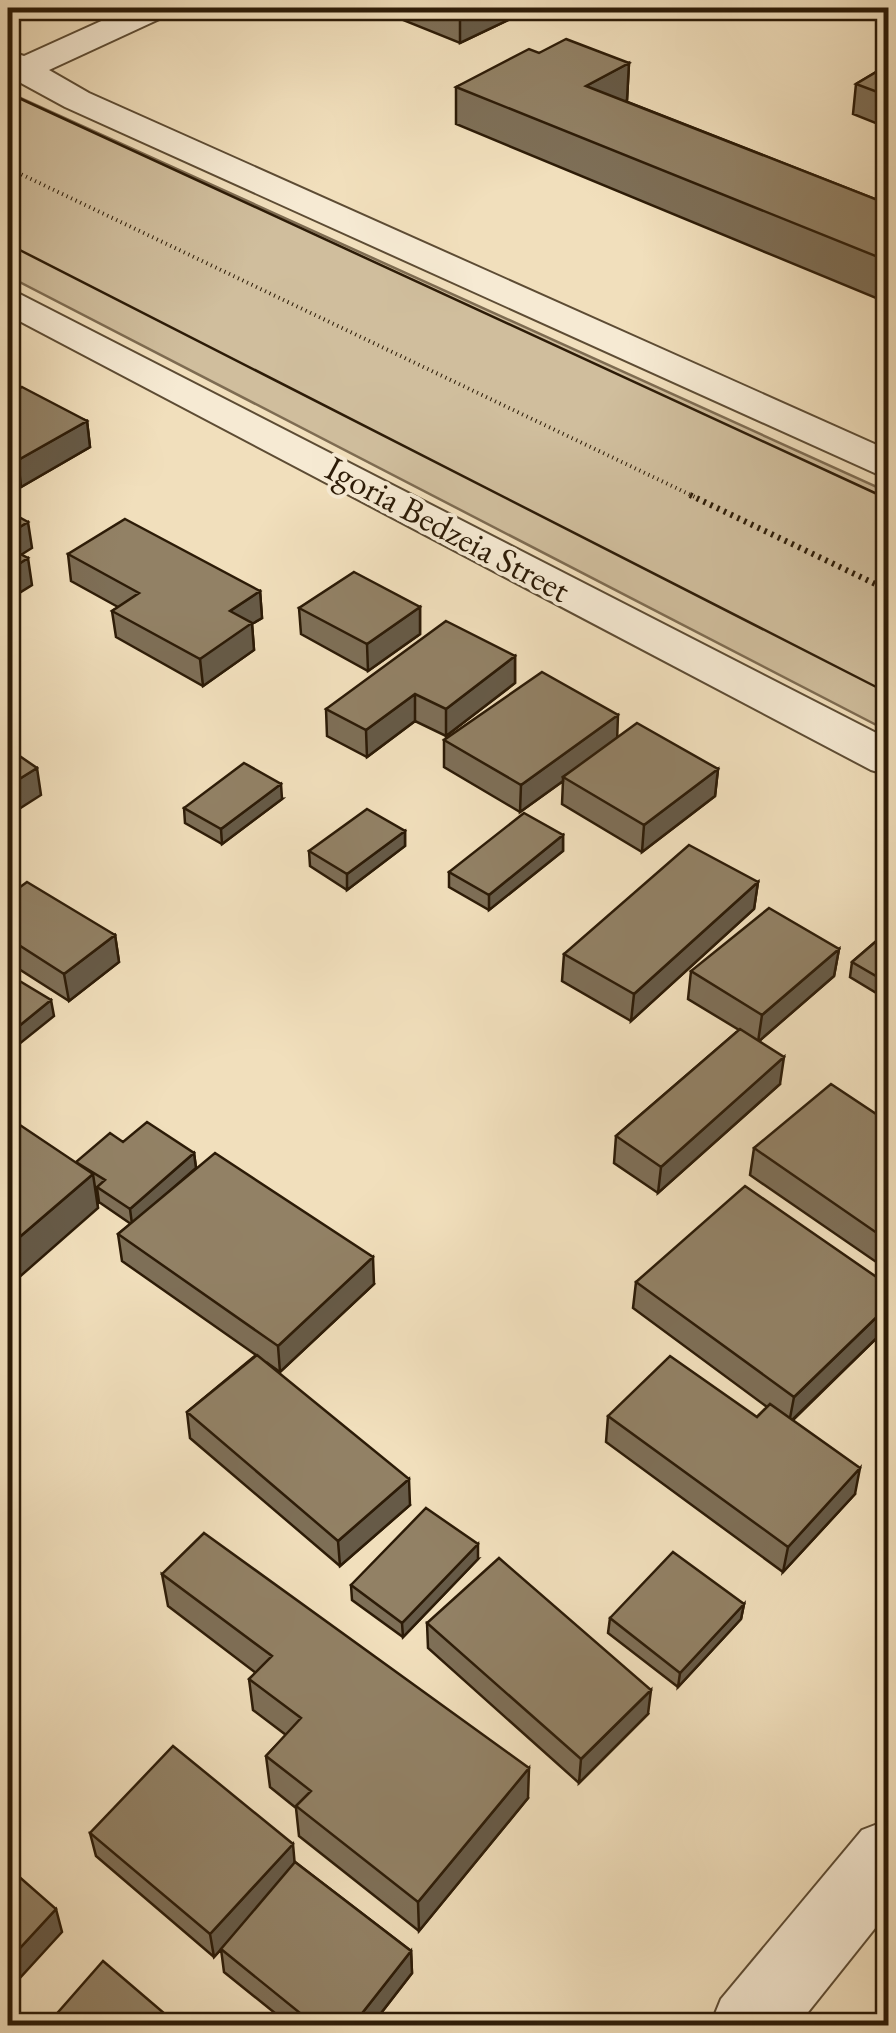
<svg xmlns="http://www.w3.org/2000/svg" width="896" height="2033" font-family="'EB Garamond',serif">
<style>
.green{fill:#d0be9d;stroke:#7e6c52;stroke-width:2.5}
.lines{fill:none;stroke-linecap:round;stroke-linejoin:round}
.minor-casing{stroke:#5d4c34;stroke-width:4}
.tertiary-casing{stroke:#5d4c34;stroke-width:4}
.path-far1{stroke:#2c1b07;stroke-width:4;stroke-dasharray:1 4;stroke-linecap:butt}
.path{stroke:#2c1b07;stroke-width:6;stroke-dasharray:2.5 5;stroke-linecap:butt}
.minor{fill:#f6ead3;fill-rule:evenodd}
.tertiary{fill:#f6ead3;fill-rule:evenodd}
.tram{stroke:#2c1b07;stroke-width:2.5}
.wall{fill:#7e6f57;stroke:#2c1b07;stroke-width:2.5}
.shaded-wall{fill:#665a47;stroke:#2c1b07;stroke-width:2.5}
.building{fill:#928165;stroke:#2c1b07;stroke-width:2.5}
.labels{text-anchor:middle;stroke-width:8;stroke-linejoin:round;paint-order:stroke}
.street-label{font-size:35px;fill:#2c1b07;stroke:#f6ead3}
</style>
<rect width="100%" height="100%" fill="#f1dfbc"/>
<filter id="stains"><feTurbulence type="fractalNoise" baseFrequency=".002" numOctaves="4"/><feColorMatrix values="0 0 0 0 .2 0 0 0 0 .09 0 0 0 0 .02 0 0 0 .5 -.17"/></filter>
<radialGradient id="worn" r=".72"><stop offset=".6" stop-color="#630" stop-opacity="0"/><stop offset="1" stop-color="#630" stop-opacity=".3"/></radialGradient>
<path class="green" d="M16,96L888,492V731L8,276V97Z"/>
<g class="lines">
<defs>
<path id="minor" d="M888,1820V1912L797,2026H710L721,1999L862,1830Z"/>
<path id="tertiary" d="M130,8H172L168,15L49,70L89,93L888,450V479L65,107L21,83L8,86V51L24,56Z
M8,288L888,739V775L871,770L8,315Z"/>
</defs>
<use href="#minor" class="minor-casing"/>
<use href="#tertiary" class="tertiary-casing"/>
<path class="path-far1" d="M8,168L695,497"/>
<path class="path" d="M690,495L888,590"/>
<use href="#minor" class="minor"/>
<use href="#tertiary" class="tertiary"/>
<path class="tram" d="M8,93L888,499
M8,244L888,693"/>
</g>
<path class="wall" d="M398,8H533L460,43L398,18Z
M539,53L629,63L627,100L625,101L888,204V303L456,124V87Z
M888,65V128L853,114L856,84Z
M8,380L12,392L87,421L90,447L21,487L8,479Z
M68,554L260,591L262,618L252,624L254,650L203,686L116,637L112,611L118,607L71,581Z
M420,607V634L368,671L301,634L299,608Z
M515,656V683L446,736L415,721L367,757L327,736L326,709Z
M617,738L718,769L715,796L642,852L562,804L563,781L520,812L444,767V740Z
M282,799L222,844L185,823L184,808Z
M405,831V846L347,890L310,866L309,851Z
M563,835V851L489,910L449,887V872Z
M758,882L754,909L631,1021L562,981L564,954Z
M8,896L115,935L119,962L69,1001L8,962Z
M888,931V1000L850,977L852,962Z
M839,949L834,976L759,1041L780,1084L658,1193L614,1163L616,1136L739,1030L688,999L691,971Z
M888,1122V1260L882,1266L750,1175L754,1148Z
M123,1142L194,1153L196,1168L374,1284L280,1372L266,1362L410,1505L340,1566L190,1438L187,1412L256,1355L122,1261L118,1234L131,1224L99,1202L97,1188L95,1187L98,1208L77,1163Z
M636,1282L888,1285V1327L793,1420L855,1494L783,1572L606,1442L608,1416L757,1417L767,1407L633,1308Z
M478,1559L403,1637L352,1600L351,1585Z
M162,1574L528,1798L419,1931L299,1836L296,1808L270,1787L266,1756L286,1735L253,1710L249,1679L256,1673L168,1606Z
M744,1604L741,1619L678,1687L608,1633L610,1618Z
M427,1623L648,1714L579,1783L428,1648Z
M90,1833L295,1862L411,1951L412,1973L371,2026H291L224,1972L221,1949L224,1946L214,1957L96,1856Z"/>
<path class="shaded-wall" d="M460,8H533L460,43Z
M629,63L627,100L585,123L586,86Z
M10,381L14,407L8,411V383Z
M87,421L90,447L21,487L18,460Z
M28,522L32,548L8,563V534Z
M28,558L32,585L8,600V571Z
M260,591L262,618L252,624L254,650L203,686L200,659L230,611Z
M420,607V634L368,671L367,644Z
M515,656V683L446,736V709Z
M415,694V721L367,757L366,730Z
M618,715L617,742L563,777V781L520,812L521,785Z
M37,768L41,795L8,816V786Z
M718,769L715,796L642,852L644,825Z
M281,784L282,799L222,844L221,829Z
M405,831V846L347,890V874Z
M563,835V851L489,910V895Z
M758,882L754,909L631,1021L634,994Z
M115,935L119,962L69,1001L64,974Z
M839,949L834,976L758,1042L762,1015Z
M51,1000L54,1016L8,1053V1035Z
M784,1057L780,1084L658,1193L661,1167Z
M194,1153L196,1168L132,1224L130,1209Z
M93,1174L98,1208L8,1287V1247Z
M888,1239V1260L882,1266L887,1240Z
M373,1257L374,1284L280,1372L278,1346Z
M888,1306V1327L789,1423L794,1397Z
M860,1468L855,1494L783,1572L788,1547Z
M409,1479L410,1505L340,1566L338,1541Z
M478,1544V1559L403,1637L402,1623Z
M744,1604L741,1619L678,1687L680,1673Z
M651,1690L648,1714L579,1783L581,1759Z
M529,1768L528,1798L419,1931L418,1902Z
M293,1844L295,1867L214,1957L210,1934Z
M56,1909L62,1932L8,1991V1961Z
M411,1951L412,1973L371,2026H352Z"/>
<path class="building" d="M566,39L629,63L586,86L888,204V261L456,87L529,49L539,53Z
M888,65V96L856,84Z
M22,387L87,421L18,460L8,455V395Z
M8,511L28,522L8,534Z
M125,519L260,591L230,611L252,623L200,659L112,611L139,593L68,554Z
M8,548L28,558L8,571Z
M354,572L420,607L367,644L299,608Z
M446,621L515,656L446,709L415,694L366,730L326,709Z
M542,672L618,715L521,785L444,740Z
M637,723L718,769L644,825L563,777Z
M8,748L37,768L8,786Z
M244,763L281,784L221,829L184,808Z
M367,809L405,831L347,874L309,851Z
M524,813L563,835L489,895L449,872Z
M689,845L758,882L634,994L564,954Z
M27,882L115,935L64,974L8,938V896Z
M769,908L839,949L762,1015L691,971Z
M888,931V983L852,962Z
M8,974L51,1000L8,1035Z
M740,1029L784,1057L661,1167L616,1136Z
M831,1084L888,1122L887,1240L754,1148Z
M8,1117L93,1174L8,1247Z
M147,1122L194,1153L130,1209L97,1187L105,1180L76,1162L110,1133L123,1142Z
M215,1153L373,1257L278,1346L118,1234Z
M745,1186L888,1285V1306L794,1397L636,1282Z
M257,1355L409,1479L338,1541L187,1412Z
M670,1356L757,1417L770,1404L860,1468L788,1547L608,1416Z
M426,1508L478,1544L402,1623L351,1585Z
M204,1533L529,1768L418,1902L296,1806L311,1791L266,1756L301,1718L249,1679L272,1656L162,1574Z
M673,1552L744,1604L680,1673L610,1618Z
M499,1558L651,1690L581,1759L427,1623Z
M173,1746L293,1844L210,1934L90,1833Z
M295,1862L411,1951L352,2026H316L221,1949Z
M8,1867L56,1909L8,1961Z
M103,1961L179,2026H46Z"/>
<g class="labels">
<g class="street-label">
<text transform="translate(448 529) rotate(28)" y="12">Igoria Bedzeia Street</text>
</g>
</g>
<rect width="896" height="2033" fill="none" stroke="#f1dfbc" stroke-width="40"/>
<rect x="10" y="10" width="876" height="2013" fill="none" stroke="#2c1b07" stroke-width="5"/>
<rect x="20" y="20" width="856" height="1993" fill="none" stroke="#2c1b07" stroke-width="2.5"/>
<rect width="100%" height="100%" filter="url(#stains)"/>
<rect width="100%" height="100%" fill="url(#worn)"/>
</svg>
